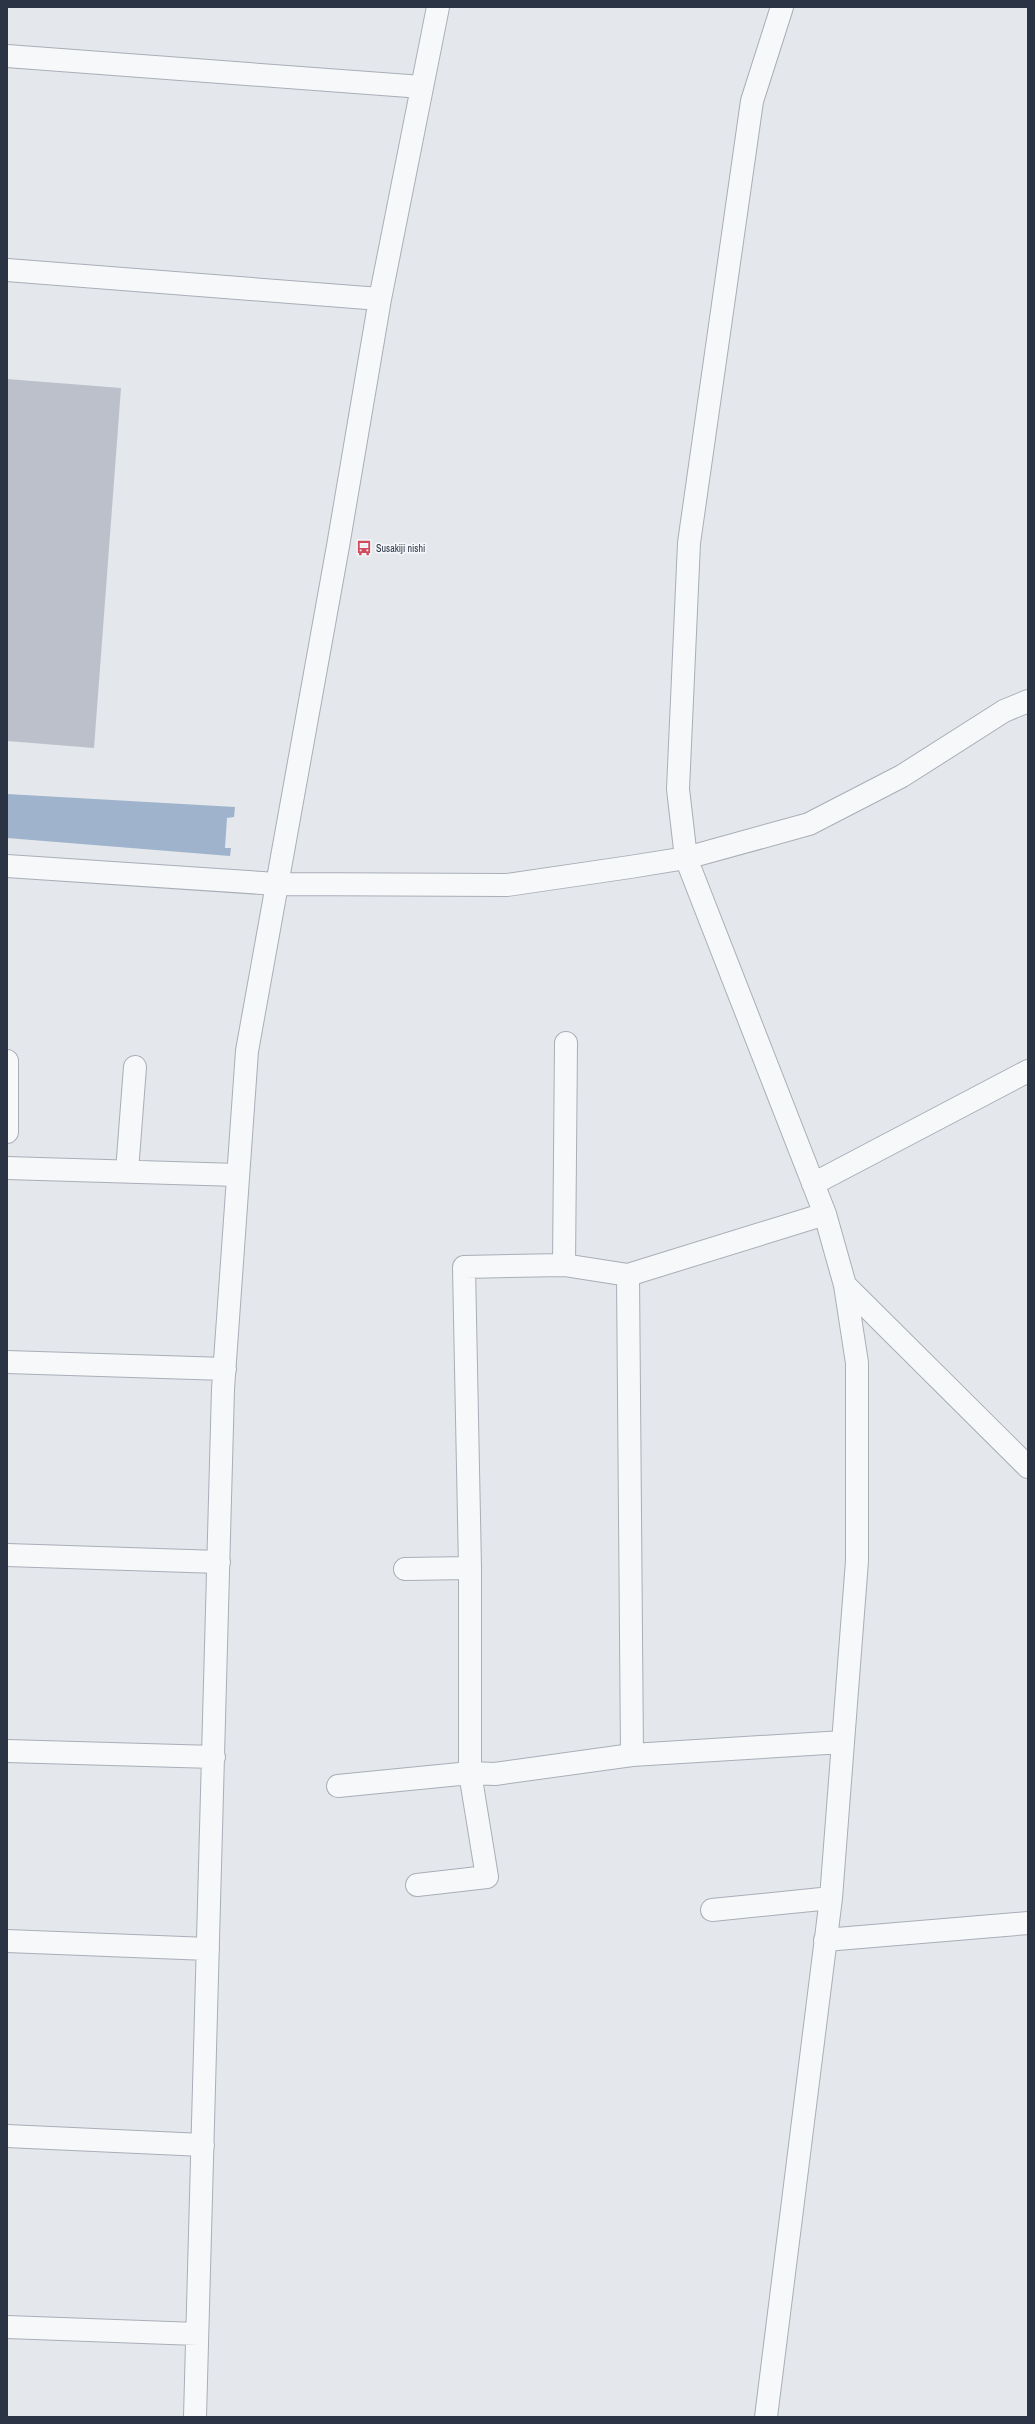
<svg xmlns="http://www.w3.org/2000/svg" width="1035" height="2424" font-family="'Archivo Narrow',sans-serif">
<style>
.water{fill:#9fb4cc}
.building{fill:#bbc0ca}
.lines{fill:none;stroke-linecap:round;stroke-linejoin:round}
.minor-casing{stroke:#a9aeb7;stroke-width:24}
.minor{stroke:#f7f8fa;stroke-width:22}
.labels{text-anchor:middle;stroke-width:3.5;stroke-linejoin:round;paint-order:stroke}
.poi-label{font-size:10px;fill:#2b3445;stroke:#f4f6f9;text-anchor:start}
</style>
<rect width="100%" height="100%" fill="#e4e7ec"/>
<path class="water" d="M7,794L235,807L234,817L227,818L225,848H231L230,856L7,838Z"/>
<path class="building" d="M7,379L121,388L94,748L7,741Z"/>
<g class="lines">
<defs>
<path id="minor" d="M7,56L422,87
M7,270L380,299
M7,866L277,884L507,885L630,867L686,858L809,824L902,776L1004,711L1028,701
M7,1061V1132
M7,1168L238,1175
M127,1171L135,1067
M813,1184L1028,1071
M564,1265L628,1275L825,1214
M628,1275L632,1755
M845,1285L1028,1467
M7,1362L225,1369
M7,1555L219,1562
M405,1569L470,1568
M7,1751L214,1757
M338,1786L470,1773L495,1774L632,1755L843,1742
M417,1885L487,1877L470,1773V1568L464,1267L564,1265L566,1043
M712,1910L831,1898
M825,1940L1028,1923
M7,1941L208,1949
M7,2136L203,2145
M7,2327L197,2334
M195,2417L223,1389L247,1051L338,546L380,299L438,7
M766,2417L831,1898L857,1561V1363L845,1285L825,1214L686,858L678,789L689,543L752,101L782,7"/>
</defs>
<use href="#minor" class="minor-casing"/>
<use href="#minor" class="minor"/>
</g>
<defs>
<symbol id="bus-bare" viewBox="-9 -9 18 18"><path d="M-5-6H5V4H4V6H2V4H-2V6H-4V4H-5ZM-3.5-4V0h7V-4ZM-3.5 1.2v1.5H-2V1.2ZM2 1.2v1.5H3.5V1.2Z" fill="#d1495b" stroke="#f4f6f9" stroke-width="2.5" paint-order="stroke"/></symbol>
</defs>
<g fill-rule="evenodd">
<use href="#bus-bare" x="353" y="537" width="22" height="22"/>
</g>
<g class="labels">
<g class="poi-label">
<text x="376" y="552">Susakiji nishi</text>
</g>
</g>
<rect width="1035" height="2424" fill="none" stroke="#2b3445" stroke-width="16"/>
</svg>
